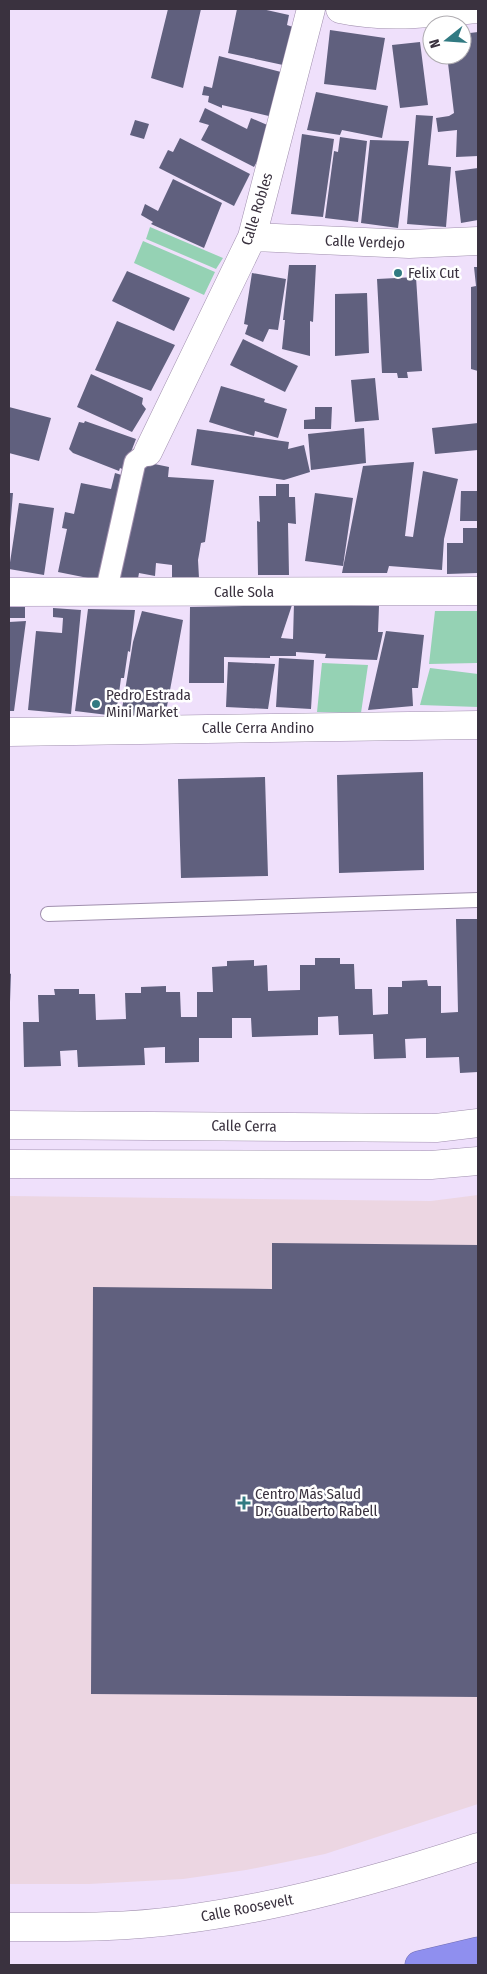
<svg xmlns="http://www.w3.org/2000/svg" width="487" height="1974" font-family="'Fira Sans Condensed',sans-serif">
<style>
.medical{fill:#ecd6e2}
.green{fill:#95d2b4}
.building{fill:#60607e}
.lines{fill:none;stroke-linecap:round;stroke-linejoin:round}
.service-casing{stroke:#a08fae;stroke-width:16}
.pedestrian-casing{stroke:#a08fae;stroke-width:23}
.minor-casing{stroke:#a08fae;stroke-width:29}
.tertiary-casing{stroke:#a08fae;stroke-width:29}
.motorway-casing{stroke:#716eb1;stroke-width:29}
.service{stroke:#fff;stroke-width:14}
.pedestrian{stroke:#fff;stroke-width:21}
.minor{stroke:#fff;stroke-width:28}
.tertiary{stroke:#fff;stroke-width:28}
.motorway{stroke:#8f8fef;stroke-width:28}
.poi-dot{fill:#317a82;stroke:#fff;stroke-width:2}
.labels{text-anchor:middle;stroke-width:5;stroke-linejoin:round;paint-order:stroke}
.street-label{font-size:15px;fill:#3a323f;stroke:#fff}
.poi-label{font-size:15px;fill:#3a323f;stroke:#fff;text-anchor:start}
</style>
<rect width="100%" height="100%" fill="#efe0fb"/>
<path class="medical" d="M478,1195V1804L325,1854L246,1870L183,1879L89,1884H9V1196L431,1201Z"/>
<path class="green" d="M150,227L223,258L216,269L146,239Z
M143,241L215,272L204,295L134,263Z
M435,611H478L477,663L429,664Z
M322,663L368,665L361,713L317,712Z
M430,668L478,674V707L420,705Z"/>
<path class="building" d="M168,9H201L183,88L151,78Z
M237,9H262L289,15L287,25L293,27L283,65L228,53Z
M330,30L385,38L376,90L324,84Z
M478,32V156L456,157L457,130L438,132L436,118L449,116L454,113L447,55H462V34Z
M420,42L428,105L400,108L392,45Z
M219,56L281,72L273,117L222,105V108L208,102L209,96L202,95L204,86L212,88Z
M316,92L388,106L382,138L342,130L340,135L307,130Z
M205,108L247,129L251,118L272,127L268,141L254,167L201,140L209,125L199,122Z
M416,115L433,116L428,165L451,167L446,227L407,224Z
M135,120L149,124L144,139L130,135Z
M302,134L334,139L323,217L291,214Z
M340,137L367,141L358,222L325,218L334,151L338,152Z
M180,138L250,174L234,206L159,168L168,150L173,152Z
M370,140L409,141L398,228L361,223Z
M478,168V220L461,223L455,171Z
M173,179L222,203L204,248L151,224L153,222L141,215L145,204L158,211Z
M289,265H316L313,322L310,321V356L282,349L285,320H283Z
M474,267H478V371L471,369V287L476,286Z
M127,271L190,298L174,331L112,301Z
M252,273L286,279L278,330L269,329L263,342L245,334L248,325L244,324Z
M416,277L422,371L407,372L408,378H398L397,373H382L377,279Z
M367,293L369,353L335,356V294Z
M117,321L175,345L151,391L95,370Z
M243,339L298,366L285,392L230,365Z
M91,374L143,398L142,404L146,409L132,432L77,407Z
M375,378L379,420L355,422L351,380Z
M221,386L265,399L264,402L287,409L278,438L255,431L254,436L209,422Z
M9,407L51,418L39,461L9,453Z
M315,407H332L331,429H304V420L315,419Z
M85,421L136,439L124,470L120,468L119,471L73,453L69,449L79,422L84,423Z
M478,423V450L435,454L432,428Z
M364,428L366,463L311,470L308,434Z
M197,429L289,442L288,449L304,445L310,472L284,480L191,465Z
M140,461L169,467L168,477L214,480L205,542L201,543L198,560L199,578L172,579V565L156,563L155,576L139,573L137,584L113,580Z
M414,462L405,536L413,537L423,471L458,479L444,539L442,570L389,566L387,573H342L363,466Z
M115,473L128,477L124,491L118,490L103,581L58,572L67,529L62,528L65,512L74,514L81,483L111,489Z
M276,484H289V497H295L296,524L288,523L289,575H258L257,521L260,522L259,496H276Z
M461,491H478V521H460Z
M9,493H13L10,529H9Z
M315,493L353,498L343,566L305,561Z
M19,503L54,508L44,575L9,569Z
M463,528H478V573L447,574V543H463Z
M294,603L379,606L378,632H383L377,660L325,658L326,654L296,652V656H270V658L224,657V683H189L190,607L292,605L281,638L293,639Z
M9,607H25V618H9Z
M53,608L81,610L71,714L28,710L36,631L62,633L63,618L53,617Z
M88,609L135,610L130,652L128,651L124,678H121L116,716L75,711Z
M142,611L183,620L165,717L121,715L133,642Z
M26,621L14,711H9V622Z
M386,631L424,635L418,688H412L413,706L368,710Z
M279,658L314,660L311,709L276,707Z
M228,662L275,664L268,709L226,707Z
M423,772L424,870L339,873L337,775Z
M265,777L268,876L181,878L178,779Z
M456,919H478V1072L460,1073L459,1057L426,1058V1038L405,1039L406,1058L374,1059L373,1034L339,1035L338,1016L318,1017V1035L252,1037L251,1018H232V1038H199V1062L165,1063V1047L144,1048L145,1065L78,1067L77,1050L60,1051L61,1066L24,1067L23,1022H39L38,995H55L54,989H79V994H95L96,1020L126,1019L125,993H141V987L166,986V992H180L181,1017H197V992H213L212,967L227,966V961L254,960V966L267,965L268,991L300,990V965H315V958H340V964H354L355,989H372L373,1015L388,1014V987H402V981L427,980L428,986H441V1013L458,1012Z
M9,973L11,974L10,1002H9Z
M272,1243L478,1245V1697L91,1694L93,1287L272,1289Z"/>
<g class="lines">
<defs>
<path id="service" d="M48,914L478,900"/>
<path id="pedestrian" d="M106,592L135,462L148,452"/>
<path id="minor" d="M340,9C386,19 431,13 478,9
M252,237L409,244L478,241
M148,452L252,237L311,9
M9,592L478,591
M9,732L478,725
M9,1927C66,1927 123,1928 180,1920C281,1907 381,1879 478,1847"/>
<path id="tertiary" d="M9,1125L436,1128L478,1123
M9,1164L431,1165L478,1161"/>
<path id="motorway" d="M419,1965L478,1951"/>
</defs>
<use href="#service" class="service-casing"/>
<use href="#pedestrian" class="pedestrian-casing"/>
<use href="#minor" class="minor-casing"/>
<use href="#tertiary" class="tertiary-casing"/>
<use href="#motorway" class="motorway-casing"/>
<use href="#service" class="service"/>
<use href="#pedestrian" class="pedestrian"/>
<use href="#minor" class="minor"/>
<use href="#tertiary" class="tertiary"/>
<use href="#motorway" class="motorway"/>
</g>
<g class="poi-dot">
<circle cx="398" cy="273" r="5"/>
<circle cx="96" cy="704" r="5"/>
<path d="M241.5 1495.5h5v5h5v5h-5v5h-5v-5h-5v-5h5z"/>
</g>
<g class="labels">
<g class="street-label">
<text transform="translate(257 209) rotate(-73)" y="5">Calle Robles</text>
<text transform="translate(365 242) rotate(2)" y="5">Calle Verdejo</text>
<text x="244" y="597">Calle Sola</text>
<text x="258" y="733">Calle Cerra Andino</text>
<text transform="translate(244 1126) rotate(1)" y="5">Calle Cerra</text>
<text transform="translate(247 1908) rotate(-11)" y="5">Calle Roosevelt</text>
</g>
<g class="poi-label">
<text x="408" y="278">Felix Cut</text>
<text x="106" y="700">Pedro Estrada<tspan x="106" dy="17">Mini Market</tspan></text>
<text x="255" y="1499">Centro Más Salud<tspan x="255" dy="17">Dr. Gualberto Rabell</tspan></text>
</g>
</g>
<rect width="487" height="1974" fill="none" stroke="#3a323f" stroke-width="20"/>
<g transform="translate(447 40) rotate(253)"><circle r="24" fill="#ffffff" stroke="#b0adb2"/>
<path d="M0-4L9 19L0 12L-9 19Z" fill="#317a82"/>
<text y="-8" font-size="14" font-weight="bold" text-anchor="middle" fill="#3a323f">N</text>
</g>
</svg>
